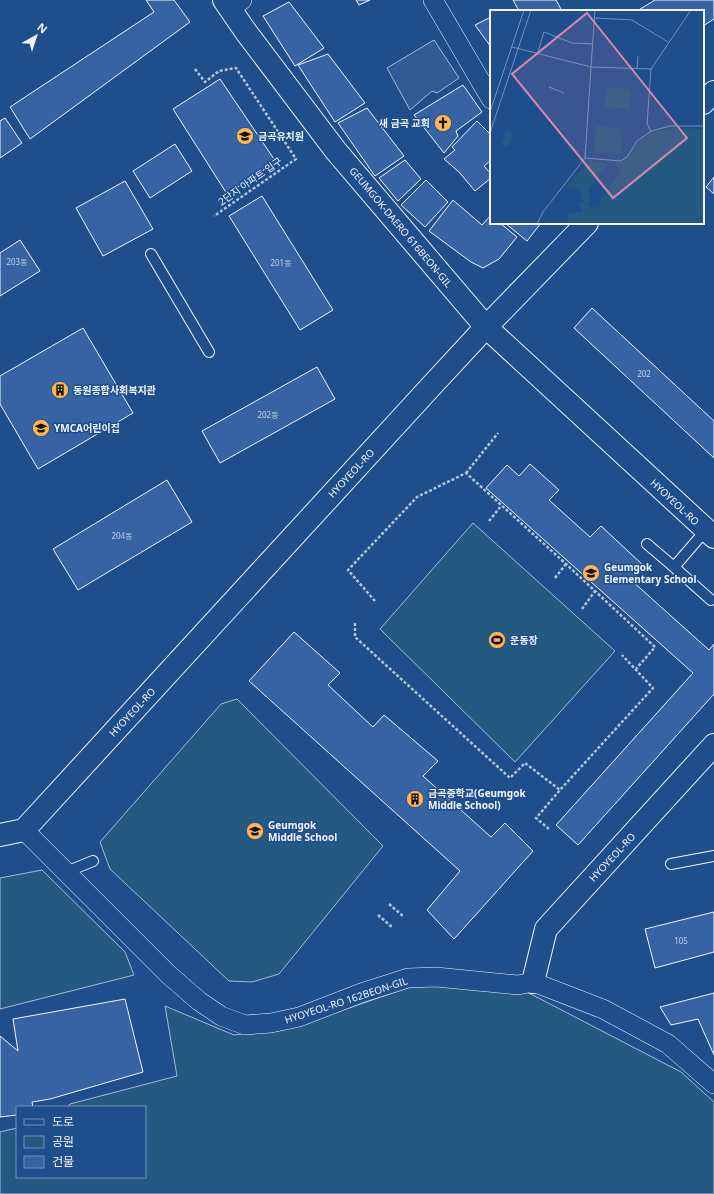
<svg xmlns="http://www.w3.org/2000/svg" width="714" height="1194" font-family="'Noto Sans','Noto Sans KR',sans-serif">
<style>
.green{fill:#245a82;stroke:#a8bbd7}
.parking{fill:#305b95;stroke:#a8bbd7}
.building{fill:#3563a3;stroke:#f2f6ff}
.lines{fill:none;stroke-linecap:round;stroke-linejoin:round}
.service-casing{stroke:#f2f6ff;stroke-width:12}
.minor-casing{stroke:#f2f6ff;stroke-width:20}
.tertiary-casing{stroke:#f2f6ff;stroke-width:24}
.secondary-casing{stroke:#f2f6ff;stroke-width:24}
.path{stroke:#b3c4dc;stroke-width:2.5;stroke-dasharray:3 2;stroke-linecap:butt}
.service{stroke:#1f4e8c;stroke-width:10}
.minor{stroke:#1f4e8c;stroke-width:19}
.tertiary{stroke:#1f4e8c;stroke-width:22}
.secondary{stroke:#1f4e8c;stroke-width:22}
.labels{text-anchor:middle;stroke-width:3;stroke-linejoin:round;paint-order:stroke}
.number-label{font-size:8px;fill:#c3d1e8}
.poi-label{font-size:10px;font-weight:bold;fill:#f2f6ff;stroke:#1f4e8c;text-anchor:start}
.street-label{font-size:10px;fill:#f2f6ff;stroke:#1f4e8c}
.inset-road{fill:none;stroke:#7391ba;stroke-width:1}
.view{fill:#da87ad;fill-opacity:0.15;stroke:#da87ad;stroke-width:2}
.inset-edge{fill:none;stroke:#f2f6ff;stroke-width:2}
</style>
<rect width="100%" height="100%" fill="#1f4e8c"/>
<path class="green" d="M473,523L615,651L515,762L380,629Z
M237,699L383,846L279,974L252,982L229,981L110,869L100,842L221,704Z
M42,870L125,952L134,975L0,1009V878Z
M416,985L525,991L681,1072L714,1102V1194H0V1132L17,1128V1177H145V1107H67L70,1104L177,1076L165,1006L234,1035L265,1031L308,1022Z"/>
<path class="parking" d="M434,40L459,78L437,93L432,91L410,110L387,68Z"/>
<path class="building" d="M146,0H174L190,22L30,139L10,107L154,12Z
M356,0H370L359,5Z
M513,0H556L562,11H519Z
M655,0H714V19L703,26V11H637Z
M289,2L324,48L295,66L263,16Z
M491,17V47L475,25Z
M328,54L365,103L335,122L298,65Z
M220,79L276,162L227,194L173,109Z
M463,85L482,112L456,131L458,136L444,153L414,115Z
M367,108L404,156L375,176L338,123Z
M5,118L22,143L0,158V121Z
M477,121L491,135V160L484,166L491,174V178L475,191L459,172L444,159L455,150L452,147Z
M175,144L192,171L150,198L133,171Z
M405,160L421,179L398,201L379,178Z
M714,177V194L706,187Z
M426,180L448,202L425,227L401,205Z
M125,181L153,229L103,256L76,208Z
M262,196L333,310L300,330L229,216Z
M453,200L482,225L491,215V223H500L517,237L499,259L483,268L471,262L429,231Z
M505,223H541L527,241Z
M20,240L40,271L0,296V253Z
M592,308L714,421V458L574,328Z
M83,328L133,413L38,469L0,404V376Z
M317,367L335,399L220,463L202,431Z
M530,464L559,490L549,500L590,537L601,526L644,566L631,580L709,650L714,644V694L578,845L556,825L693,673L486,488L507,465L519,476Z
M167,480L192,522L78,590L53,549Z
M294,632L340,673L328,685L373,727L384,715L438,761L423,776L491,837L505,823L533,851L454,939L427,910L460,871L249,681Z
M714,912V952L655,968L645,929Z
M714,993V1055L698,1019L671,1025L660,1007Z
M125,999L143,1072L50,1099L32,1102L33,1107H17V1115L0,1117V1036L18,1051L13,1019Z"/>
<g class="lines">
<defs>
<path id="service" d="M151,254L209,352
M647,544L674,567L706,530
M674,567L711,600
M671,864L714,856
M66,872L93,861"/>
<path id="minor" d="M433,0L491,99
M230,9L242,0
M24,830L169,975L199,1001L221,1016L245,1025L271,1023L299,1017L361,993L408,978L436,977L518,985L533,982L603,1009L668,1044L714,1084"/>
<path id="tertiary" d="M224,0L246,32L336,151L486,327L587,223
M703,103L714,92
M533,982L546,929L714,745"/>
<path id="secondary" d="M0,835L24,830L435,382L486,327L714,537"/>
</defs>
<use href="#service" class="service-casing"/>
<use href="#minor" class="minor-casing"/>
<use href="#tertiary" class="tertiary-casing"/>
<use href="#secondary" class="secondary-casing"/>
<path class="path" d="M195,69L205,82L219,71L236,68L296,159L214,216
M466,473L498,433
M489,521L501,506
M555,578L566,564
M375,601L348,570L417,497L466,473L566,564L655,647L636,669
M582,609L595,591
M355,623V637L510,778L525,763L560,790
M549,829L536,818L560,790L653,688L622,655
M389,904L403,916
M378,915L392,927"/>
<use href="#service" class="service"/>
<use href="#minor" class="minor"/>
<use href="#tertiary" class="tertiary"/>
<use href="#secondary" class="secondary"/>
</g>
<defs>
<symbol id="church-disc" viewBox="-11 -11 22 22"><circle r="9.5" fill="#ffb74d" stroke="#1f4e8c"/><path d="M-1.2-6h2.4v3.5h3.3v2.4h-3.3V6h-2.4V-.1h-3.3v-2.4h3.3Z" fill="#111"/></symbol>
<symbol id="school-disc" viewBox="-11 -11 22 22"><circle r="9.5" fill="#ffb74d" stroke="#1f4e8c"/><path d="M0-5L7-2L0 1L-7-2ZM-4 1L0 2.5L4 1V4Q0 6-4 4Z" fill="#111"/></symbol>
<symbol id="building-disc" viewBox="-11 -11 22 22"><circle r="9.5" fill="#ffb74d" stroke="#1f4e8c"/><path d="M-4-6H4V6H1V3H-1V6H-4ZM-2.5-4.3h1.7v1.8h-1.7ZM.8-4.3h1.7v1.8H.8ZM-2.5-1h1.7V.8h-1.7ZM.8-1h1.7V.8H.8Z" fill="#111"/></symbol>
<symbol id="stadium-disc" viewBox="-11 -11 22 22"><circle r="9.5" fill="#ffb74d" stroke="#1f4e8c"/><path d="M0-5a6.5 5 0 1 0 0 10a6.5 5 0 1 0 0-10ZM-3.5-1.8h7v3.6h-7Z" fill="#111"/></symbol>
</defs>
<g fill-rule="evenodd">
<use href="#church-disc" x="433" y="113" width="20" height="20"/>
<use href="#school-disc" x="235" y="126" width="20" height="20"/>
<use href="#building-disc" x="50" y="380" width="20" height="20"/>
<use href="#school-disc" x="31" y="418" width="20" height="20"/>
<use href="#school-disc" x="581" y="563" width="20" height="20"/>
<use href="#stadium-disc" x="487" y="630" width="20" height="20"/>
<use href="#building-disc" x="405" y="789" width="20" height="20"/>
<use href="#school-disc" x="245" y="821" width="20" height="20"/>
</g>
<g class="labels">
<g class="number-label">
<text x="17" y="265">203동</text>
<text x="281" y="266">201동</text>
<text x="644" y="377">202</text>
<text x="268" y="418">202동</text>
<text x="122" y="539">204동</text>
<text x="681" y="944">105</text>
</g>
<g class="poi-label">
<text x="430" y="127" text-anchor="end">새 금곡 교회</text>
<text x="258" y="140">금곡유치원</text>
<text x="73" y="394">동원종합사회복지관</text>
<text x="54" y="432">YMCA어린이집</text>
<text x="604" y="571">Geumgok<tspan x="604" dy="12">Elementary School</tspan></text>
<text x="510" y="644">운동장</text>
<text x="428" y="797">금곡중학교(Geumgok<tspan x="428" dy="12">Middle School)</tspan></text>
<text x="268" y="829">Geumgok<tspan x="268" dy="12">Middle School</tspan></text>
</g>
<g class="street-label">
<text transform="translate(250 181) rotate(-35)" y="4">2단지 아파트 입구</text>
<text transform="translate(401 227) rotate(50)" y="4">GEUMGOK-DAERO 616BEON-GIL</text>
<text transform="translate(351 473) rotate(-47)" y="4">HYOYEOL-RO</text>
<text transform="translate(675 502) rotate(43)" y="4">HYOYEOL-RO</text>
<text transform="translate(132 712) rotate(-47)" y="4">HYOYEOL-RO</text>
<text transform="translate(612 857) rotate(-47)" y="4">HYOYEOL-RO</text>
<text transform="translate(346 1000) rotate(-18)" y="4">HYOYEOL-RO 162BEON-GIL</text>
</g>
</g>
<g transform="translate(490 10)">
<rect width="214" height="214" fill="#1f4e8c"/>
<path d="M116,78L141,79L140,99L115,97ZM106,116L134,119L131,144L104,143ZM183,118L214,119V214H78L77,203L93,202L89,193L95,192L90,188L93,185L89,180L82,176L79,179L77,177L100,150L118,154L99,179L100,193H97L103,198L111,196L110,191L131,161L124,154L134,151L149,131L160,122ZM16,120L23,122L18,137L12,134Z" fill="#245a82"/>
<path class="inset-road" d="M105,8L142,10L178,32M22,37L101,57L105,0M47,45L54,22L82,33L103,34M147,59L148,46M161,59L157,114L161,121M59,77L74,83M0,102L34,0M0,123L41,0M95,148L131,151L137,147L147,131L161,121L180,116H214M47,214L53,202L95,148L101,57L161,59L201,0"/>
<path class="view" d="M97,3L197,128L123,188L22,64Z"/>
<rect width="214" height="214" class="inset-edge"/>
</g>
<rect x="16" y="1106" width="130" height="72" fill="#1f4e8c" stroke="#7391ba"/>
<rect x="24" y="1119" width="20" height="6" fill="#1f4e8c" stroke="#7391ba"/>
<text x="52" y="1126" font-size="12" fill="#f2f6ff">도로</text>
<rect x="24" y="1136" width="20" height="12" fill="#245a82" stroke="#7391ba"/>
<text x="52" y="1146" font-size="12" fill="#f2f6ff">공원</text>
<rect x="24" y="1156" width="20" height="12" fill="#3563a3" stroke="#7391ba"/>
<text x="52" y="1166" font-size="12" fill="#f2f6ff">건물</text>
<g transform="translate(36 36) rotate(39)" stroke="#1f4e8c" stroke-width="3" paint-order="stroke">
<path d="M0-3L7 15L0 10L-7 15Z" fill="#f2f6ff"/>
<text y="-6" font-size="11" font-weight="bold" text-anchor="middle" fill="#f2f6ff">N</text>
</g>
</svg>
